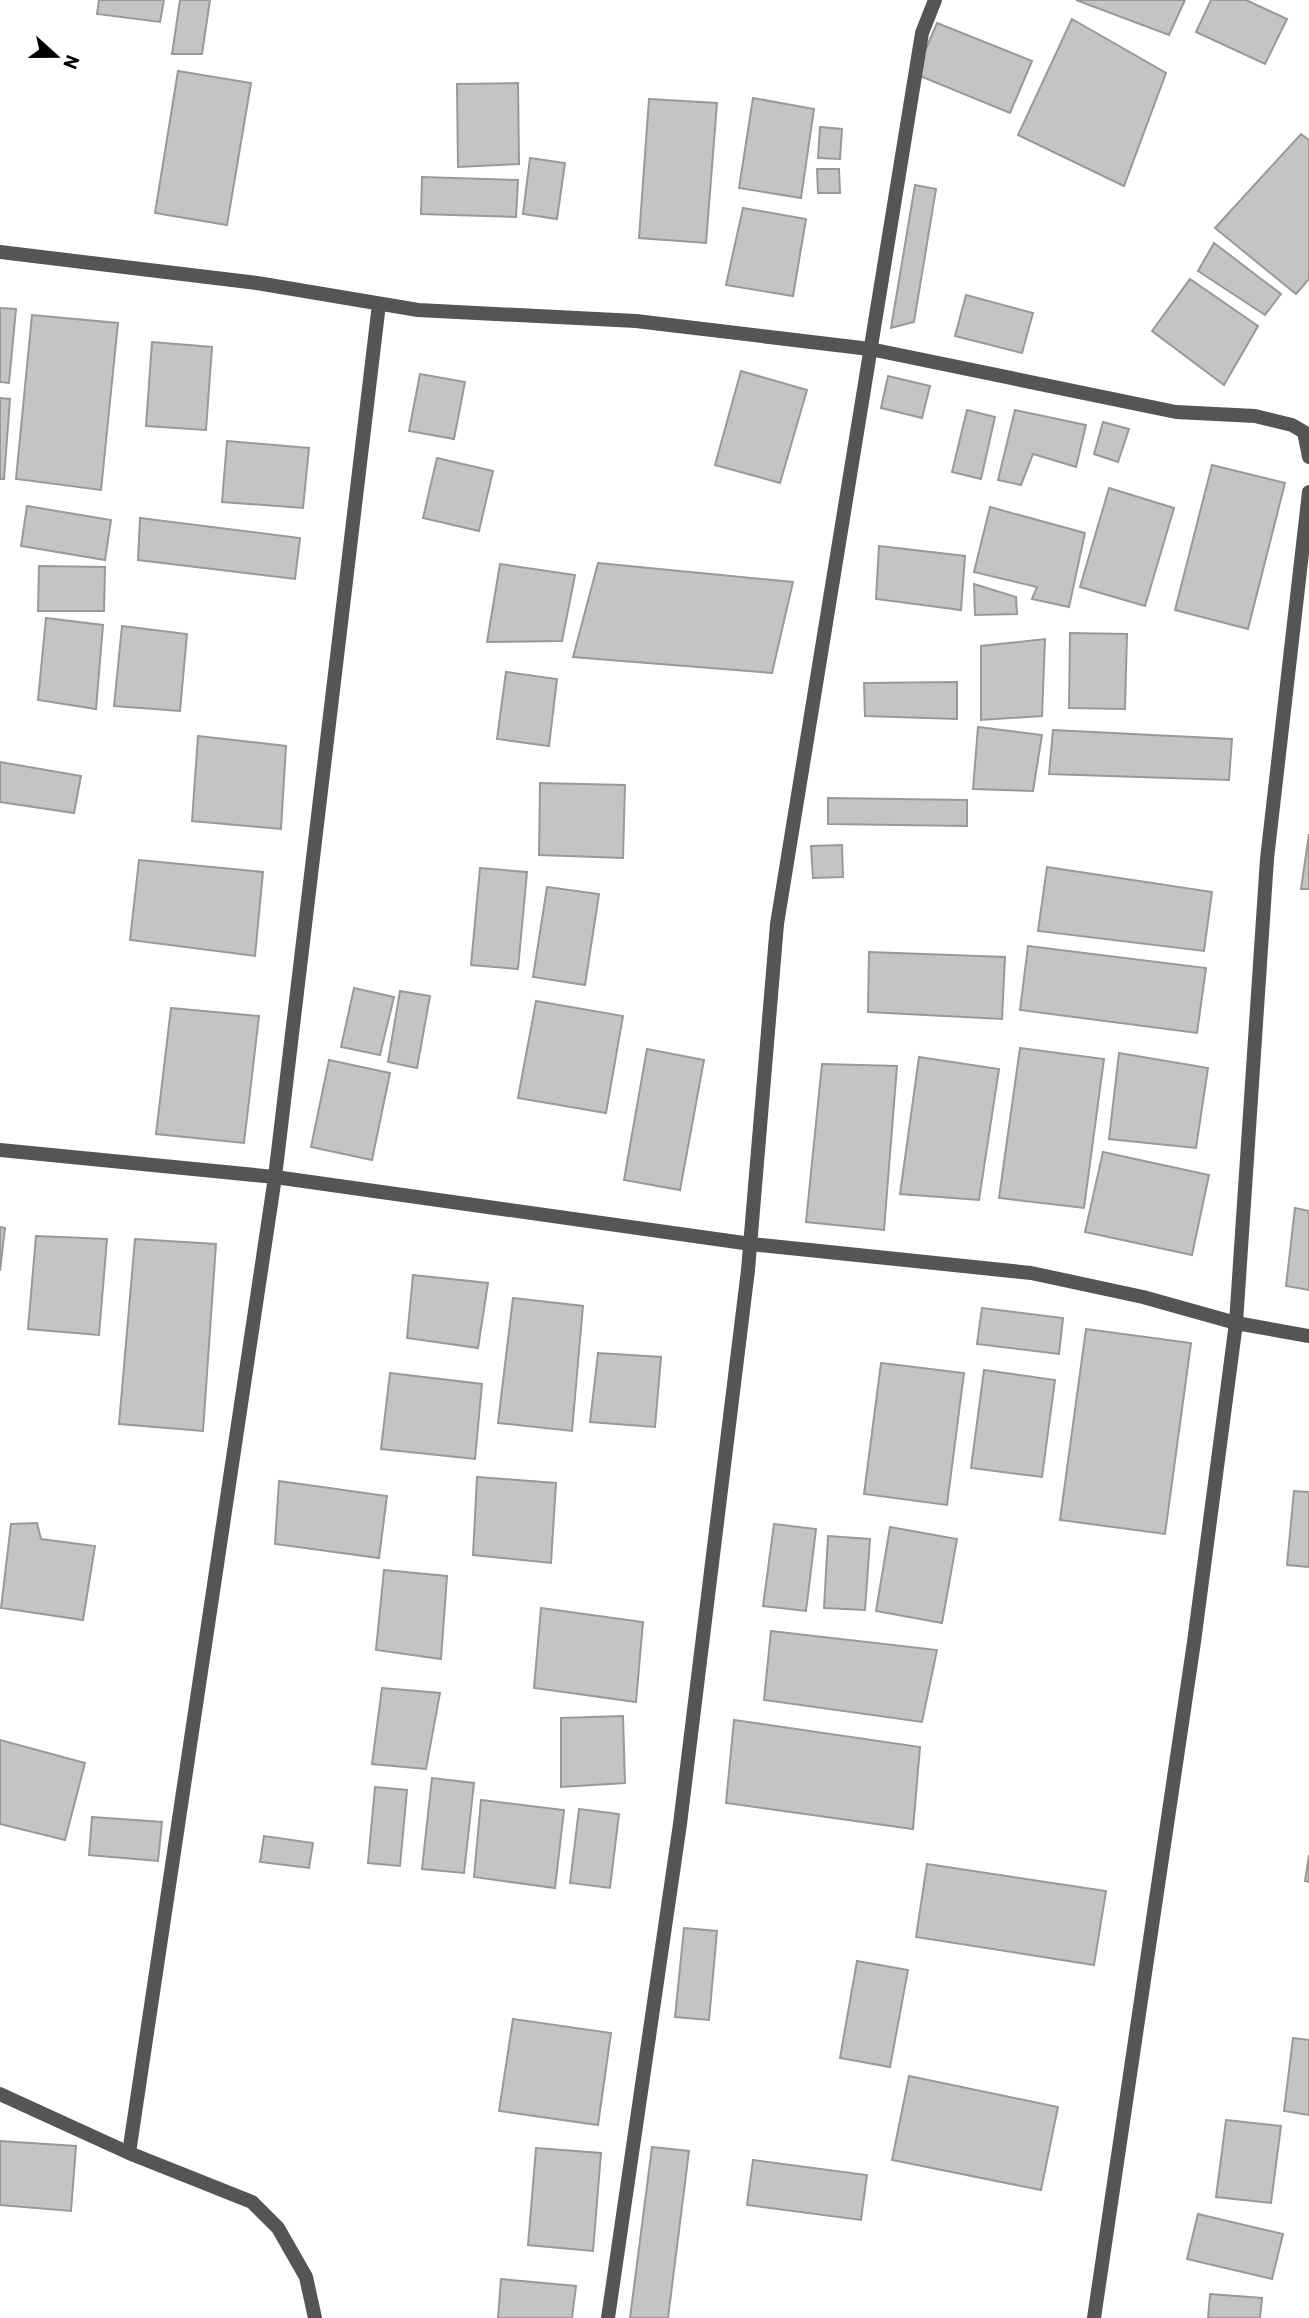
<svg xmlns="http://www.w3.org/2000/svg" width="1309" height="2318" font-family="Barlow,sans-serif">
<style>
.building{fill:#c4c4c4;stroke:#999;stroke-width:2}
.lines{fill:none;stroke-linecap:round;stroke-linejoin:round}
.minor{stroke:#555;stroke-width:14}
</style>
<rect width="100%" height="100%" fill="#fff"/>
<path class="building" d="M99,0H164L160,22L97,14Z
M180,0H210L202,54H172Z
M1076,0H1185L1169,35Z
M1211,0H1246L1287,19L1265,64L1196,32Z
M1072,19L1166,73L1124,186L1018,135Z
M937,23L1032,61L1010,113L915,74Z
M178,71L251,83L227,225L155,213Z
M518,83L519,164L458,167L457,84Z
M753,98L814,109L801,198L739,188Z
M649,99L717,103L706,243L639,238Z
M820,127L842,129L840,159L818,158Z
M1301,134L1309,140V279L1296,294L1215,228Z
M530,158L565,163L557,219L523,214Z
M817,169H839L840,193H818Z
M422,177L518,180L516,217L421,214Z
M915,185L936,189L914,322L891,328Z
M743,208L806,219L793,296L726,285Z
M1214,243L1281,294L1265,315L1198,271Z
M1190,279L1258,326L1224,385L1152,331Z
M966,295L1033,313L1022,353L955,336Z
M0,308L16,309L9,383L0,382Z
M32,315L118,323L101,490L16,479Z
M152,342L212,347L206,430L146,426Z
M741,371L807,390L780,483L715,465Z
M420,374L465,382L454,439L409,431Z
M888,376L930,386L922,418L881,408Z
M0,398L10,399L4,479H0Z
M967,410L995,417L981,479L952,472Z
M1015,410L1086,425L1076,467L1033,454L1021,485L998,480Z
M1103,422L1129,429L1118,462L1094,454Z
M227,441L309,448L303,508L222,502Z
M437,458L493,471L479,531L423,518Z
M1212,465L1285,483L1248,629L1175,610Z
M1109,488L1174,508L1145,606L1080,587Z
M27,506L111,520L105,560L21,546Z
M990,507L1085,533L1069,607L1032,599L1037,587L974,572Z
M140,518L300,538L295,579L138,560Z
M879,546L965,556L961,610L876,599Z
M598,563L793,582L772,673L573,657Z
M500,564L575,575L562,641L487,642Z
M39,566L105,567L104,611H38Z
M974,584L1016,597L1017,614L975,615Z
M46,618L103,625L96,709L38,700Z
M122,626L187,634L180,711L114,706Z
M1070,633L1127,634L1125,709L1069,708Z
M1045,639L1042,716L981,720V646Z
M506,672L557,679L549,746L497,739Z
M957,682V719L865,716L864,683Z
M978,727L1042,735L1033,791L973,789Z
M1053,730L1232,739L1229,780L1049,774Z
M198,736L286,746L281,829L192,821Z
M0,762L81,776L74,813L0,802Z
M540,783L625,785L623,858L539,855Z
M828,798L967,800V826L828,824Z
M1309,834V889H1301Z
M842,845L843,877L813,878L811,846Z
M139,860L263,872L255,956L130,940Z
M1047,867L1212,892L1204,951L1038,931Z
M480,868L527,872L518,969L471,965Z
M547,887L599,894L585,985L533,977Z
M1028,946L1206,968L1197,1033L1020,1010Z
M869,952L1005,957L1002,1019L868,1012Z
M354,988L394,997L380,1055L341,1047Z
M400,991L430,996L417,1068L388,1062Z
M536,1001L623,1016L606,1113L518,1098Z
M171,1008L259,1016L244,1143L156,1134Z
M1020,1048L1104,1059L1084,1208L999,1198Z
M647,1049L704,1060L680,1190L624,1180Z
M1119,1053L1208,1068L1196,1148L1109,1139Z
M919,1057L999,1069L979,1200L900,1194Z
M329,1060L390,1073L372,1160L311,1147Z
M822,1064L897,1066L884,1230L806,1222Z
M1103,1152L1209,1175L1192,1255L1085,1232Z
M1295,1208L1309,1211V1290L1286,1286Z
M0,1227L5,1228L0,1271Z
M36,1236L107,1239L99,1335L28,1329Z
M135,1239L216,1244L203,1431L119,1424Z
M413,1275L488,1283L478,1348L407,1338Z
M513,1298L583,1306L572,1431L498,1423Z
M982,1308L1063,1318L1059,1354L977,1344Z
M1086,1329L1191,1343L1165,1534L1060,1520Z
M598,1353L661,1357L655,1427L590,1422Z
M881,1363L964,1373L947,1505L864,1494Z
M984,1370L1055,1380L1042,1477L971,1468Z
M390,1373L482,1384L475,1459L381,1449Z
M477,1477L556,1483L551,1563L473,1555Z
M279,1481L387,1496L379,1558L275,1544Z
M1294,1491L1309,1492V1567L1287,1565Z
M37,1523L41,1539L95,1546L83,1620L1,1608L11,1524Z
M774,1524L816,1529L806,1611L763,1606Z
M890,1527L957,1539L942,1623L876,1611Z
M828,1536L870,1539L865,1610L824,1608Z
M384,1570L447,1576L441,1659L376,1650Z
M541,1608L643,1622L636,1702L534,1688Z
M771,1631L937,1650L922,1722L764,1700Z
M382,1688L440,1693L426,1769L372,1764Z
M623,1716L625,1783L561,1787V1718Z
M734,1720L920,1747L913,1829L726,1803Z
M0,1740L85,1763L65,1840L0,1824Z
M432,1778L474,1783L464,1873L422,1869Z
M375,1787L407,1790L400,1866L368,1863Z
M481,1800L564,1810L555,1888L474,1877Z
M579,1809L619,1814L610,1888L570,1883Z
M92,1817L162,1822L158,1861L89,1855Z
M264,1836L313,1843L309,1868L260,1862Z
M1309,1855V1882L1305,1881Z
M927,1864L1106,1891L1094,1965L916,1937Z
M684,1928L717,1931L709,2020L675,2017Z
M857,1961L908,1970L890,2067L840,2058Z
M513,2019L611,2033L598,2125L499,2111Z
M1293,2038L1309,2040V2115L1284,2111Z
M909,2076L1058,2107L1041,2190L892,2160Z
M1226,2120L1281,2126L1271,2203L1216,2197Z
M0,2141L76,2146L71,2211L0,2205Z
M652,2147L689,2151L668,2318H630Z
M536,2148L601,2153L593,2251L528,2245Z
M753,2160L867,2175L861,2220L747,2205Z
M1198,2214L1283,2234L1272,2279L1187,2259Z
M501,2279L576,2286L572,2318H498Z
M1210,2294L1262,2298L1260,2318H1208Z"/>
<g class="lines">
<path class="minor" d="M0,252L257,283L418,310L636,321L870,349L1176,412L1255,416L1292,425L1304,432L1309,457
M0,1150L275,1177L751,1244L1031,1273L1143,1297L1236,1323L1309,1336
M0,2094L129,2153L252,2202L278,2228L306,2277L315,2318
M129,2153L275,1177L379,304
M608,2318L680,1824L748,1270L777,924L922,33L935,0
M1094,2318L1194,1642L1236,1323L1267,859L1309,492"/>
</g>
<g transform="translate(56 56) rotate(111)" stroke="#ffffff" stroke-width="5" paint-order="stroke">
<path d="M0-5L12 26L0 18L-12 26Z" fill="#000000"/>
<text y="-10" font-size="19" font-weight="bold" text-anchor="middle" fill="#000000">N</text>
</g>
</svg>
